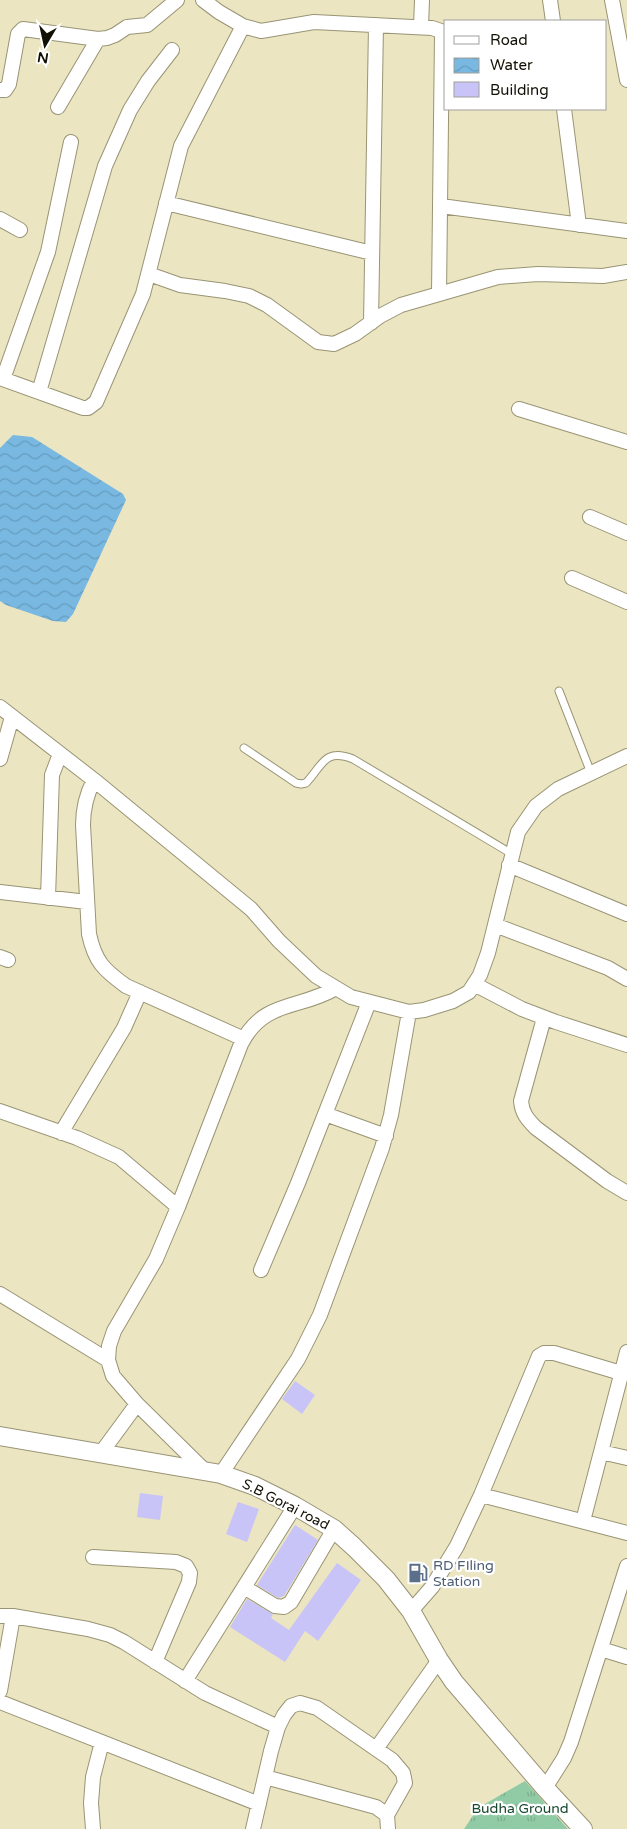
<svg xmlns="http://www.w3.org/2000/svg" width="627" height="1829" font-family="'Varela Round',sans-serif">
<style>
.grass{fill:url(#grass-tufts)}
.water{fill:url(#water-waves)}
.building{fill:#c8c4f7}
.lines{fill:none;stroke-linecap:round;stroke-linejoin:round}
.service-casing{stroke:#999474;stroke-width:9}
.minor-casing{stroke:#999474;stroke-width:16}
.tertiary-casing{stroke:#999474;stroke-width:20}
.service{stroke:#fff;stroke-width:7}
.minor{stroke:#fff;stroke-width:14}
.tertiary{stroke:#fff;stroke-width:18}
.labels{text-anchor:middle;stroke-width:4.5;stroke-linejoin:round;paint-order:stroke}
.street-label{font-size:14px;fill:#121005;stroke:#fff}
.service-label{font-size:14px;fill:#4e5e75;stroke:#fff;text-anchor:start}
.park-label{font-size:14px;fill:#18492f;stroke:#fff}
</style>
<defs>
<pattern id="grass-tufts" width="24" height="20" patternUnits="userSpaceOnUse" patternTransform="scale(1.25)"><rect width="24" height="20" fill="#90cba6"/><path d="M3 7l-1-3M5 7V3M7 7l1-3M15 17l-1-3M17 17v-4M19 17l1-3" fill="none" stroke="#7bad8d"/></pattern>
<pattern id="water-waves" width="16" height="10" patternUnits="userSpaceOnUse" patternTransform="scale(1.25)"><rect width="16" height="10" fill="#78b8e1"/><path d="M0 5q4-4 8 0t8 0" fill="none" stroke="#679dc0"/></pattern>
</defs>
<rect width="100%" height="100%" fill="#ebe5c2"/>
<path class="grass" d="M525,1781L568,1829H464L478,1808Z"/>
<path class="water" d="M13,435L32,437L123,494L126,500L73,614L66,622L53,621L6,605L0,601V448Z"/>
<path class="building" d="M295,1381L315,1395L302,1414L282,1399Z
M140,1493L163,1496L160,1520L137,1517Z
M238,1502L259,1509L247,1542L226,1534Z
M295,1525L318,1540L284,1596L278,1598L257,1585Z
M337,1563L361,1580L318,1641L305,1631L285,1662L230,1627L247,1599L273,1614L271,1618L289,1630Z"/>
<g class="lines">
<defs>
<path id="service" d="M559,691L591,773
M244,748L296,783L301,784L306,783C323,765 324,748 353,759L512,854"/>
<path id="minor" d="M203,0L219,12L243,26L261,31L314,22L432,28L441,31L442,34L439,294
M550,0L553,21
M612,0L627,80
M421,27L422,0
M0,90H5L9,84L18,34L23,29L98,39L107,38L115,35L127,27L147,25L177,0
M58,107L98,39
M564,109L579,225
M166,203L372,253
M441,206L627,231
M0,219L20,230
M149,274L180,285L225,291L249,296L267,305L318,342L334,344L355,334L380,316L401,305L498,277L538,274L603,276L627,272
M371,323L376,25
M0,378L83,408H88L96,402L143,294L181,146L243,26
M3,379L48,252L71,142
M39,392L105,166L130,110L148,81L172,50
M519,409L627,442
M590,517L627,533
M572,578L627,602
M0,707L94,780L251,909L279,941L316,976L351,997L409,1012L424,1010L453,1001L469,992L480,975L488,953L518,832L536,806L558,789L627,756
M0,759L12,717
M94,780C86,795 83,808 83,825L89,934C95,962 104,970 126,986L244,1039
M509,865L627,914
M0,892L87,902
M48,898L52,775L60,754
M495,925L608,968L627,979
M0,957L8,960
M474,984L522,1009L556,1022L627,1045
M544,1018L521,1101C522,1113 527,1119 536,1128L607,1181L627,1193
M0,1111L77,1138L119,1157L178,1207
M325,1114L386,1136
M61,1133L124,1028L140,992
M261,1270L298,1183L369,1002
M0,1294L108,1360
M601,1452L627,1458
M101,1453L137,1404
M203,1469L137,1404L113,1376L108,1360L109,1346L114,1331L156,1259L178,1207L241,1044C264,999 299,1010 336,988
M221,1474L298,1359L320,1315L382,1148L391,1115L409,1012
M481,1495L627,1533
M583,1521L627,1352
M93,1557L176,1562L186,1566L190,1573L189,1582L155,1662
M244,1587L275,1606L284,1607L291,1602L334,1529
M411,1611L432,1587L457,1546L481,1495L539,1356L544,1353H554L621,1373
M0,1616H13L88,1629L110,1635L124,1642L205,1693L278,1727
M601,1649L627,1657
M185,1681L295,1506
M0,1691L13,1616
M0,1702L259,1804
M376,1749L439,1660
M265,1777L376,1807L387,1815L388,1829
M545,1788L564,1758L571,1742L627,1566
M93,1829L91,1803L93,1777L102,1742
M253,1829L271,1751L278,1727L284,1715L291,1706L300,1703L317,1708L392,1760L403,1773L405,1783L387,1815"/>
<path id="tertiary" d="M0,1436L221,1474L255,1486L295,1506L334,1529L354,1547L386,1579L411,1611L439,1660L454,1682L545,1788L583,1829"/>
</defs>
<use href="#service" class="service-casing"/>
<use href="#minor" class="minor-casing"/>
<use href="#tertiary" class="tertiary-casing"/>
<use href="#service" class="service"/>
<use href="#minor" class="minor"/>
<use href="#tertiary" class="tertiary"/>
</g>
<defs>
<symbol id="fuel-bare" viewBox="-9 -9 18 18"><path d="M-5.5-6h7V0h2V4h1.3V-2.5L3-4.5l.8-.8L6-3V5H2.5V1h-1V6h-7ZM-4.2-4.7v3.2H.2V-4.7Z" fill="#5c6f8a" stroke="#fff" stroke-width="2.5" paint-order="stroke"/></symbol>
</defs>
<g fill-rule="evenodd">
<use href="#fuel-bare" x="404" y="1559" width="28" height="28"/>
</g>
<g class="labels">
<g class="street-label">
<text transform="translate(286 1504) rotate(27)" y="5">S.B Gorai road</text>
</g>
<g class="service-label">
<text x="433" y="1570">RD FIling<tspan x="433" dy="16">Station</tspan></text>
</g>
<g class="park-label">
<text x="520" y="1813">Budha Ground</text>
</g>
</g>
<rect x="444" y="20" width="162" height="90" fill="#ffffff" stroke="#a09f9b"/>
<rect x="454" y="36" width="25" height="8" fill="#ffffff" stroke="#a09f9b"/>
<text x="490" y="45" font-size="15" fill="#121005">Road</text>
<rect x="454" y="58" width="25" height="15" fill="url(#water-waves)" stroke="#a09f9b"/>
<text x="490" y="70" font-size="15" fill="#121005">Water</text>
<rect x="454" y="82" width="25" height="15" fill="#c8c4f7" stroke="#a09f9b"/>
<text x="490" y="95" font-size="15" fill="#121005">Building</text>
<g transform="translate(45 45) rotate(189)" stroke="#ffffff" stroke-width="4" paint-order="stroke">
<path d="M0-4L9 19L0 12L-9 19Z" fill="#121005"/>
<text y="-8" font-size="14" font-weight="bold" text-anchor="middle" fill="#121005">N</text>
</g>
</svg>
